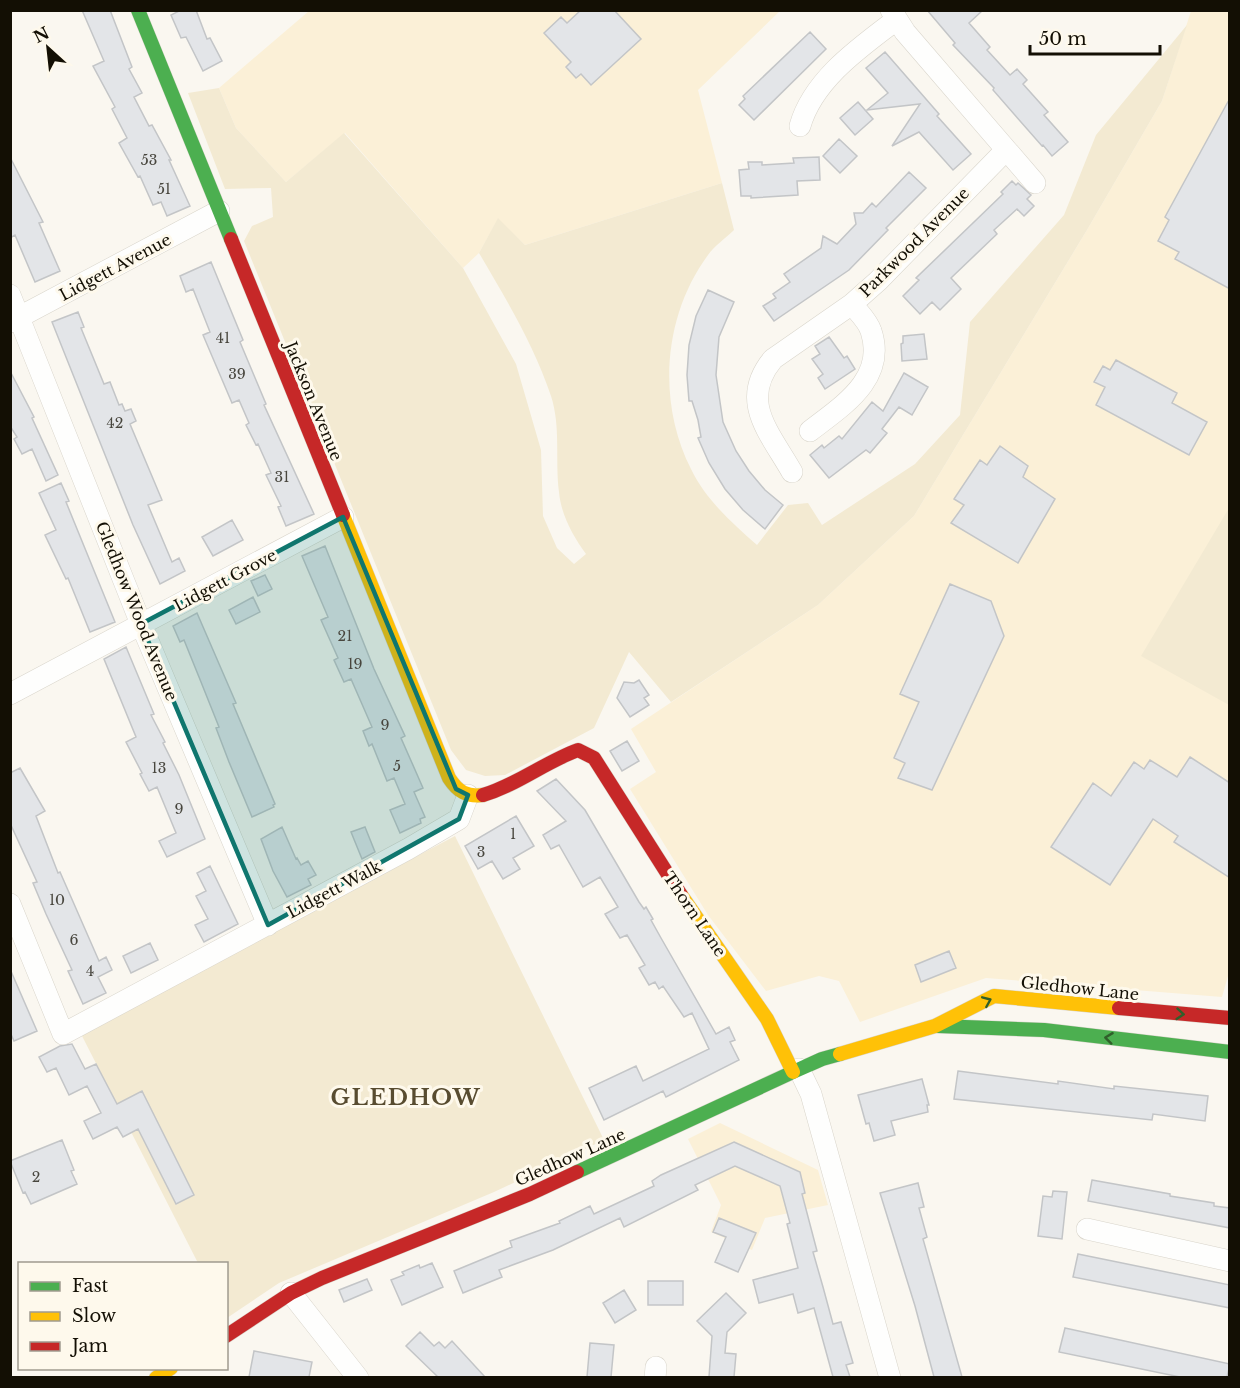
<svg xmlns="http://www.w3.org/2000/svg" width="1240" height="1388" font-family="'Libre Baskerville',serif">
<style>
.built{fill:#fbf0d7}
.green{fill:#f3ead2}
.building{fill:#e3e5e8;stroke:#c3c5c7;stroke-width:1.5}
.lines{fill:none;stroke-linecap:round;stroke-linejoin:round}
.street-casing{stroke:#d9d5cb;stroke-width:22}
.fast-casing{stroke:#d9d5cb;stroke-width:15}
.slow-casing{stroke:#d9d5cb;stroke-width:15}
.jam-casing{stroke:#d9d5cb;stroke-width:15}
.street{stroke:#fefefd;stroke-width:21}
.fast{stroke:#4caf50;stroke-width:14}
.slow{stroke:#ffc107;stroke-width:14}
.jam{stroke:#c62828;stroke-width:14}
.oneway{stroke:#305f2a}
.marked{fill:#0f766e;fill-opacity:0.2;stroke:#0f766e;stroke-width:4.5;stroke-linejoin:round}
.labels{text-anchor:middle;stroke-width:6;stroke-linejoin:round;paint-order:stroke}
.number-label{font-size:14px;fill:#48463e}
.street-label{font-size:16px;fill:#130f04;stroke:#fef9ec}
.district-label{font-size:22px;font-weight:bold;letter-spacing:1.5px;fill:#584c30;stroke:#fef9ec}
</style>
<rect width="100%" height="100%" fill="#faf7f0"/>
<path class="built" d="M309,11H780L698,90L722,183L525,245L498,219L479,253L463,268L345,133L286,182L236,128L219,88Z
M1191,11H1229L1230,969L1222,997L986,978L860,1022L839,981L819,976L766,991L708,915L630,789L656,772L631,729L818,605L914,516L1087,230L1162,101Z
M720,1123L818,1170L828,1205L765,1218L752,1250L711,1232L721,1205L688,1139Z"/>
<path class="green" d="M1187,25L1162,101L1087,230L914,516L818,605L671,702L629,652L594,728L505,775L485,776L466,770L451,750L244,241L252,226L273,217L271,188L225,189L188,93L219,88L236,128L286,182L344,133L463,268L516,364L541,450L543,516L557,548L574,564L586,554C573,536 561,515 559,492C555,460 561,427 551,396C534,345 506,299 479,253L498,218L525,245L722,183L734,230C726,238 714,246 708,255C663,316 657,402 691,469C706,500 732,523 757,545L788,505L808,503L822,525L915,464L960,415L970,322L1064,215L1096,135Z
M1229,508V705L1141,656Z
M455,836L604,1140L494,1192L279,1283L227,1318L226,1264L198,1263L81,1034Z"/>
<path class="building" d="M82,10H110L132,67L129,69L142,93L134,97L149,126L152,125L171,160H169L190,206L167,216L161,202L153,205L140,176L138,177L119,143L127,138L112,109L115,107L93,66L104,61Z
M181,10H196L207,39L210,38L222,61L203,71L186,37L181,38L171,15Z
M581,10H614L641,39L591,85L581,74L576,78L566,67L571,62L544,33L561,17L567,23Z
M927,10H983L969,23L990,47L987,50L1010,75L1017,69L1027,80L1023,84L1048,112L1044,115L1068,142L1052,156L1043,145L1042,146L993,90L994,88L953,45L955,43Z
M810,32L826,49L754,120L739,105L745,99L743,96Z
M885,52L939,114L937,116L971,154L953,170L919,132L892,146L920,104L867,110L888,93L866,68Z
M1230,98V289L1175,259L1179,252L1158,241L1169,220L1165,217Z
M858,102L873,119L855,135L840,118Z
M839,139L857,156L840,173L823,156Z
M10,157L43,222L39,223L60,271L35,282L15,235L10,238Z
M819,157L820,180L797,181L798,195L751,198V196H741L739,170L749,169L748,162H762V165L794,163L793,158Z
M909,172L926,188L886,228L888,230L849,270L774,321L763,306L776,298L773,294L790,282L784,274L821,248L823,236L837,244L856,224L854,213H863L872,203L876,207Z
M1012,181L1016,185L1018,183L1031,195L1027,199L1034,206L1024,216L1017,209L994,230L997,234L951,278L961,289L940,310L932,302L920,314L903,296L919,280L916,278L1003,194L1001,192Z
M211,262L243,340L240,342L266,404L264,405L314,514L286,526L278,507L281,506L266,475L271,473L258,444L256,445L246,425L249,423L239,400L232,403L203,335L210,332L193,289L186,292L180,276Z
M708,290L734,302L719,337L716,375L723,422L736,451L749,471L765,490L783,505L765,529L743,510L725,489L709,463L698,438L701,437L698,420L692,401H689L687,375L689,345L696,316Z
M78,312L84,327L81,328L104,384L110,382L119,405L122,404L125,411L131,409L136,421L130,424L162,500L148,505L172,562L179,558L185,571L160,584L133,525L52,322Z
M924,334L927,359L902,361L901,344L903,343V336Z
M829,337L844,358L847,356L855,369L825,389L818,378L823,374L812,359L820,354L815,346Z
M1116,360L1177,393L1172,403L1207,422L1189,455L1096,405L1105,387L1094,382L1103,366L1110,370Z
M10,371L34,417L32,418L58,475L46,481L32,449L22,454L14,439L17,437L10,426Z
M904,373L928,387L912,415L899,407L882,429L887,433L870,453L866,450L829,478L810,455L822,445L824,448L839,436L842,439L872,402L883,411Z
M1000,446L1028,466L1023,477L1055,499L1018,563L951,523L964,505L954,499L980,460L987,465Z
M61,483L69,501L66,502L115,622L90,632L68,578L66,579L45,535L56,530L39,493Z
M232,520L243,540L213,556L202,537Z
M325,546L374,669L405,736L401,738L423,788L414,792L425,817L420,819L421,823L400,833L390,810L405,804L394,778L387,781L372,744L369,746L363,731L372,727L351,679L344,682L334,660L338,658L321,620L328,617L302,556Z
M265,575L272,589L258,596L251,581Z
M950,584L991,601L1004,636L932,790L898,778L905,763L894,758L919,702L900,694Z
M253,597L260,612L236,624L229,610Z
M197,613L236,703L233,704L275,804L273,805L274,807L252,817L229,762L216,728L219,727L199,677L184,640L180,642L173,626Z
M126,647L154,714L151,715L165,742L163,743L179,775L205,839L167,857L159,841L176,833L157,787L149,791L140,774L142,773L126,742L136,737L104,659Z
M639,680L649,695L644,698L649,705L630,717L617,698L624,682L634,683Z
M627,741L639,761L622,771L610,751Z
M1190,757L1230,783V878L1174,842L1178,836L1153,819L1110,885L1051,847L1093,783L1111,796L1134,762L1144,769L1150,760L1177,777Z
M20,768L45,811L36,816L58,873L60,872L99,961L106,957L112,970L98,977L106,993L83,1004L68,971L72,970L46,914L33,883L37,882L10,823V773Z
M556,779L585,810L639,902L644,909L646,907L653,919L651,920L661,938L716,1034L729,1027L735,1040L730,1042L739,1060L666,1097L663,1091L604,1120L589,1088L636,1066L643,1081L709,1049L692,1013L684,1017L663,986L659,989L655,982L649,985L639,968L645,965L627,935L620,938L605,914L618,907L600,877L583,887L559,845L551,849L543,835L566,821L537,791Z
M516,816L534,846L513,858L520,869L503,879L492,861L478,869L465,846Z
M282,827L296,859L297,858L301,865L308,861L316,875L308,879L311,885L287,897L273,871L261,839Z
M365,827L375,852L362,859L351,832Z
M210,866L238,924L204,942L195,925L208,919L196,896L206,891L197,873Z
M150,943L158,960L131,973L123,956Z
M949,951L956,968L921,982L915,965Z
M10,969L37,1031L14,1041L10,1032Z
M72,1044L85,1069L96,1064L117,1104L142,1091L194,1195L176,1204L138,1129L123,1137L117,1127L93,1139L84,1121L101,1113L87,1086L69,1095L56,1068L47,1072L39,1057L60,1046Z
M958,1071L1058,1084V1081L1114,1089V1086L1208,1096L1205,1121L1153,1114L1152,1120L954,1099Z
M922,1079L929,1105H927L928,1112L891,1121L895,1135L874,1141L869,1123L866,1124L858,1095Z
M62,1140L74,1170L71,1171L77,1184L31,1204L25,1192L23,1193L10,1161Z
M734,1142L800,1172L805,1193L802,1194L817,1251L813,1252L823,1287L833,1324L841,1322L853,1363L846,1365L850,1377H833L814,1308L798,1313L793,1294L759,1303L753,1280L798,1268L787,1224L790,1223L780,1186L735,1166L695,1185L698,1190L624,1227L620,1218L553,1250L499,1270L502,1277L463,1293L454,1271L512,1247L510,1241L560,1223L559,1221L590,1206L594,1214L654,1186L652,1181L661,1175Z
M1092,1180L1170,1194V1196L1214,1203V1206L1230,1208V1228L1088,1201Z
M918,1183L924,1207L919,1208L927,1237L923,1239L962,1377H934L915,1306L880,1193Z
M1053,1191L1067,1192L1062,1239L1038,1236L1043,1196L1052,1197Z
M719,1218L756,1233L738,1272L715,1262L726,1237L713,1232Z
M1078,1254L1230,1285V1308L1073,1277Z
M432,1263L443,1287L402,1305L391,1280L404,1275L402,1272L419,1265L420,1268Z
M367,1279L372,1290L344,1302L339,1290Z
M648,1281H683V1305H648Z
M624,1290L636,1310L615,1323L603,1303Z
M726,1293L746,1313L727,1332L725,1353L736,1354L734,1377H709L712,1336L697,1321Z
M1065,1328L1230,1364L1227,1377H1180L1059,1352Z
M420,1332L434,1346L439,1342L445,1348L452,1341L485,1377H438L406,1346Z
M590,1343L614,1345L611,1377H587Z
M254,1351L312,1362L309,1377H249Z"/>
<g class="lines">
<defs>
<path id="street" d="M891,10L905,32L1035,183
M800,126C813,80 859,48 896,20
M10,295L141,624L268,925
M10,322L219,211
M810,431C842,406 887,379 871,331C868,321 858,312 852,304
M792,472C770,433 738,401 773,359L852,304L878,281L1006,150
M10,694L343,517
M10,904L63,1034L408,849L459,819L468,795
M799,1069L811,1094L890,1378
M1087,1229L1230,1261
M291,1293L358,1378
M655,1378L656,1367"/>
<path id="fast" d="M138,10L231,239
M938,1026L1044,1030L1230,1052
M577,1172L793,1072L822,1059L840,1054"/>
<path id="slow" d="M343,515L449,778C458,792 467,797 483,795
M681,895L767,1019L793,1072
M840,1054L935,1026L994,996L1119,1008
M156,1378L171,1368"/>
<path id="jam" d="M231,239L343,515
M483,795C517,785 545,762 578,750L594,758L681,895
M1119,1008L1230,1018
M226,1336L291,1293L322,1278L530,1194L577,1172"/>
</defs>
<use href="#street" class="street-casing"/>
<use href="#fast" class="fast-casing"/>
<use href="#slow" class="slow-casing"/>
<use href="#jam" class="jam-casing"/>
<use href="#street" class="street"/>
<use href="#fast" class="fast"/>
<use href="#slow" class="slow"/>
<use href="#jam" class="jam"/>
</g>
<defs><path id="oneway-chevron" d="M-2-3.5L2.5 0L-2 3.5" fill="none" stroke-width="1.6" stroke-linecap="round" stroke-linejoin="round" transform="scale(1.5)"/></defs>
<g class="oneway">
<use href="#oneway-chevron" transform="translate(987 1001) rotate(-23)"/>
<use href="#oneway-chevron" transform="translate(1180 1014) rotate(5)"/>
<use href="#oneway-chevron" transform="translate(1109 1038) rotate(-173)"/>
</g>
<path class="marked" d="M343,517L456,789L468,795L459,819L268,925L141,624Z"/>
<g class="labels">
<g class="number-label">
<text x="149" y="165">53</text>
<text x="164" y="194">51</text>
<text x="223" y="343">41</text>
<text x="237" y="379">39</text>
<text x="115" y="428">42</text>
<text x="282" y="482">31</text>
<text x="345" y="641">21</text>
<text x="355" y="669">19</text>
<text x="385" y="730">9</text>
<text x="397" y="771">5</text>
<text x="159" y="773">13</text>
<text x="179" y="814">9</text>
<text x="513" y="839">1</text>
<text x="481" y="857">3</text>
<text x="57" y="905">10</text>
<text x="74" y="945">6</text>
<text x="90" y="976">4</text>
<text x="36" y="1182">2</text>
</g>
<g class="street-label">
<text transform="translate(914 242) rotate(-45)" y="6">Parkwood Avenue</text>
<text transform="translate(115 267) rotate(-28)" y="6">Lidgett Avenue</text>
<text transform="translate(314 401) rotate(68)" y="6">Jackson Avenue</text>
<text transform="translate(225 580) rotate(-28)" y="6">Lidgett Grove</text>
<text transform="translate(137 611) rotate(68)" y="6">Gledhow Wood Avenue</text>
<text transform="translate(334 889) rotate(-28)" y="6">Lidgett Walk</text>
<text transform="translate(695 914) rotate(56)" y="6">Thorn Lane</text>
<text transform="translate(1080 988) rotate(6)" y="6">Gledhow Lane</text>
<text transform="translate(570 1157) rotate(-24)" y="6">Gledhow Lane</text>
</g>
<g class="district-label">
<text x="406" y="1105">GLEDHOW</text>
</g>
</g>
<rect width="1240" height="1388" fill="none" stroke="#130f04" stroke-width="24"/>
<rect x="18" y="1262" width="210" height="108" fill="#fef9ec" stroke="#a09b8f" stroke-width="1.5"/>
<rect x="30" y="1282" width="30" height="9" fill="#4caf50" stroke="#a09b8f" stroke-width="1.5"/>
<text x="72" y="1292" font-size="18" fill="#130f04">Fast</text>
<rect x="30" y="1312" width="30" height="9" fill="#ffc107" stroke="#a09b8f" stroke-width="1.5"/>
<text x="72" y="1322" font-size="18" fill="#130f04">Slow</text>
<rect x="30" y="1342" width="30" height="9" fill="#c62828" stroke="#a09b8f" stroke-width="1.5"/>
<text x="72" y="1352" font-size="18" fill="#130f04">Jam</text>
<g transform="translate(48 48) rotate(333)" stroke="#fef9ec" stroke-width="4.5" paint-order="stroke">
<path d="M0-4.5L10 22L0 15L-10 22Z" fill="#130f04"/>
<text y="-9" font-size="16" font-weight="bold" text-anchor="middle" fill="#130f04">N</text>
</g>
<path d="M1030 45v9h130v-9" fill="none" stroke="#130f04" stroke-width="3"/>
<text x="1039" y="45" font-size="18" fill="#130f04" stroke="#fef9ec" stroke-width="4.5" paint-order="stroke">50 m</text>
</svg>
